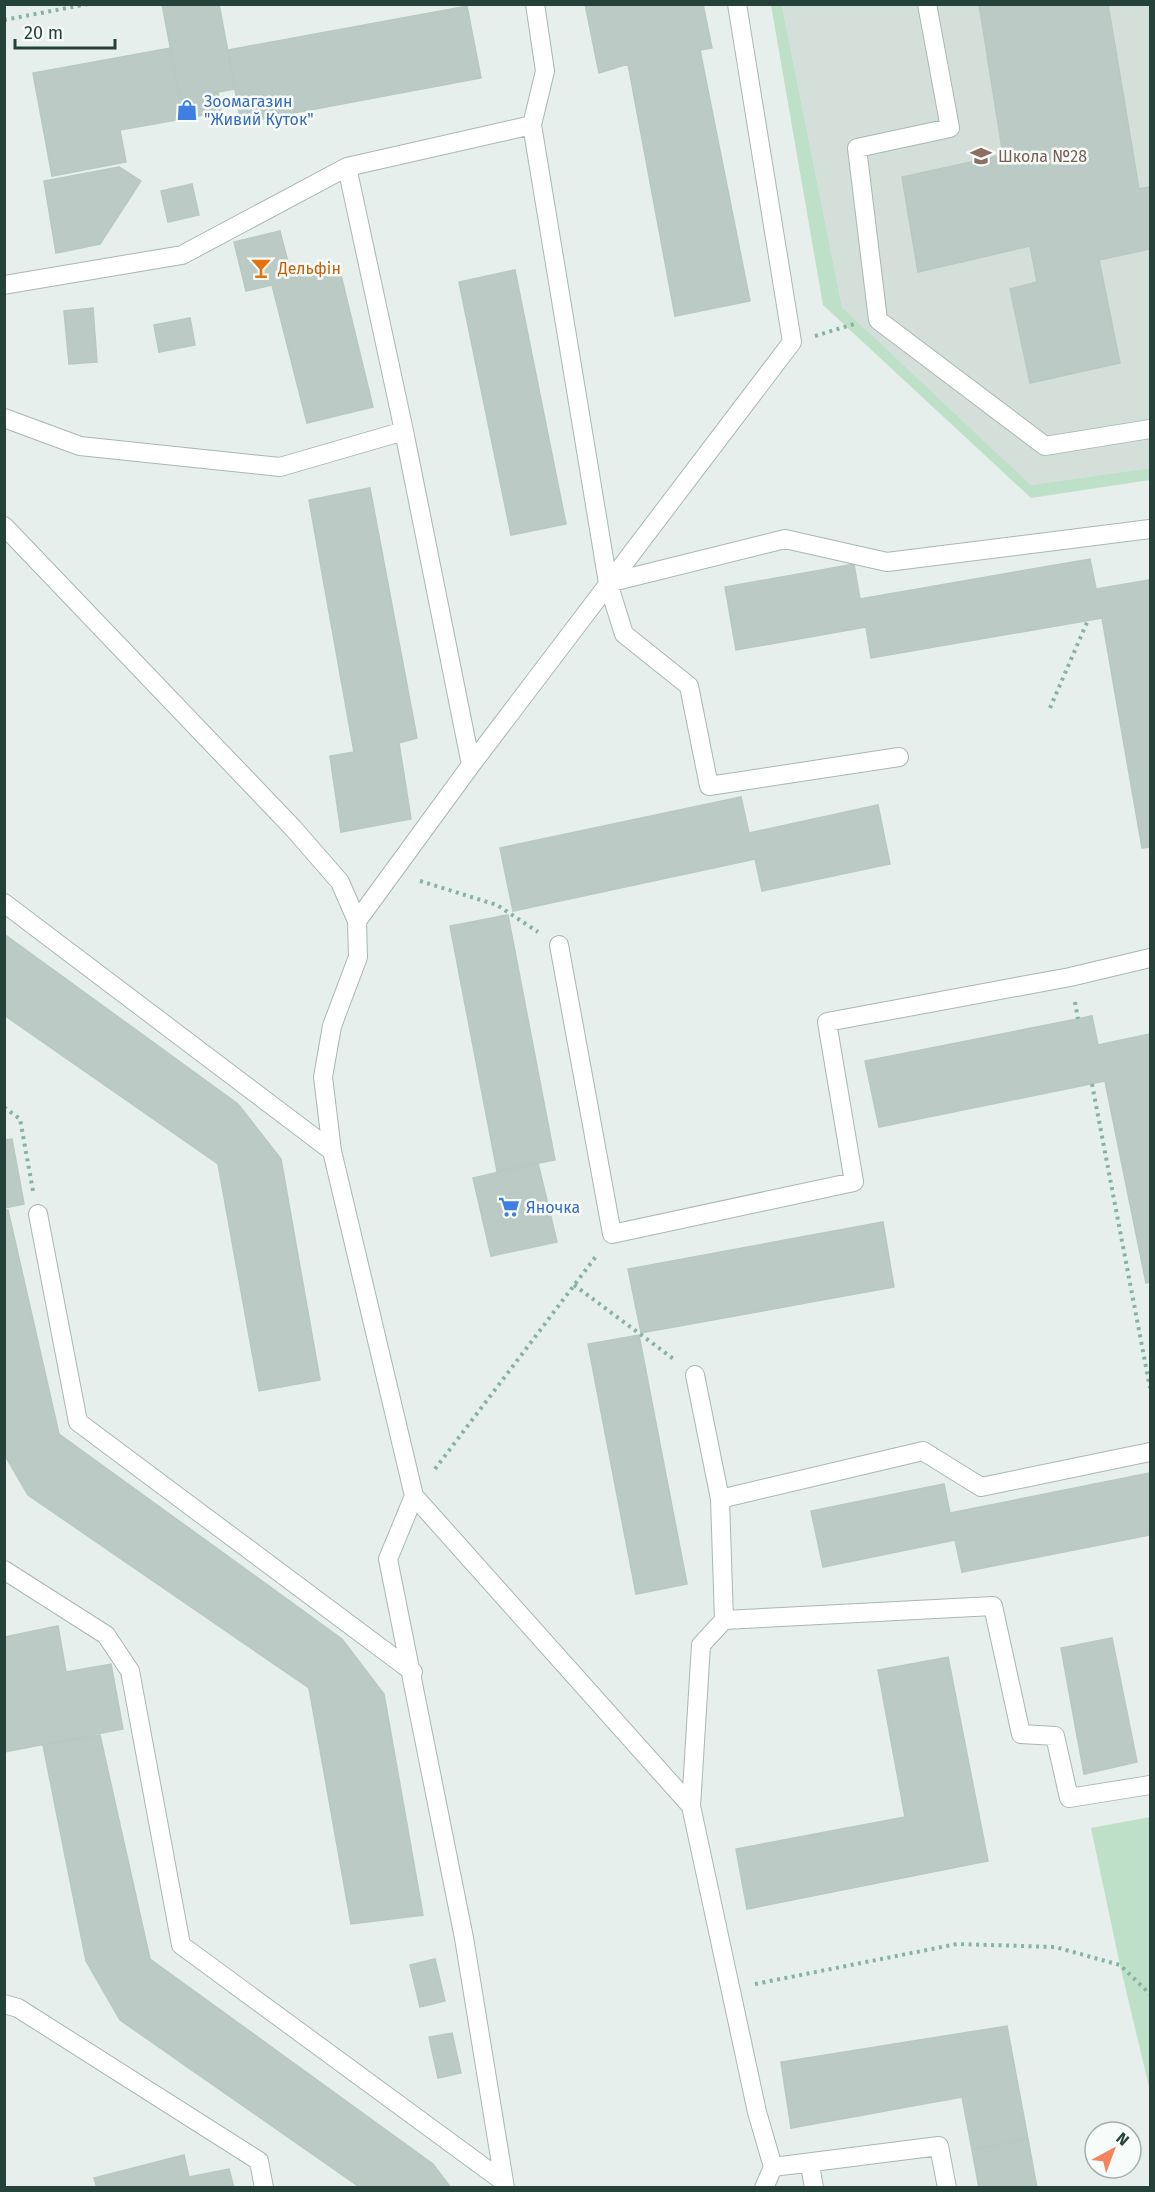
<svg xmlns="http://www.w3.org/2000/svg" width="1155" height="2192" font-family="'Fira Sans',sans-serif">
<style>
.built{fill:#d4dfda}
.green{fill:#bfe0c8}
.building{fill:#bbcac4;stroke:#b8c9c2;stroke-width:1.5}
.lines{fill:none;stroke-linecap:round;stroke-linejoin:round}
.lane-casing{stroke:#a8b8b2;stroke-width:20}
.path{stroke:#86b3a5;stroke-width:4;stroke-dasharray:3 4.5;stroke-linecap:butt}
.lane{stroke:#fff;stroke-width:18}
.labels{text-anchor:middle;stroke-width:5;stroke-linejoin:round;paint-order:stroke}
.shop-label{font-size:16px;fill:#366cbe;stroke:#f7fbf9;text-anchor:start}
.education-label{font-size:16px;fill:#785e54;stroke:#f7fbf9;text-anchor:start}
.food-label{font-size:16px;fill:#c56008;stroke:#f7fbf9;text-anchor:start}
</style>
<rect width="100%" height="100%" fill="#e6efeb"/>
<path class="built" d="M782,5H1150V468L1031,485L842,307Z"/>
<path class="green" d="M771,5H782L842,307L1031,485L1150,468V480L1031,498L823,305Z
M1150,1817V2091L1120,1965L1091,1828Z"/>
<path class="building" d="M162,4H219L235,89L180,99Z
M585,4H703L712,48L700,50L750,301L675,316L628,64L599,73Z
M979,4H1108L1139,189L1150,187V249L1099,260L1120,363L1030,383L1010,289L1037,282L1030,246L918,272L902,177L1003,155Z
M467,6L481,78L241,123L228,50Z
M170,48L180,99L218,92L221,112L120,130L126,162L52,176L33,73Z
M119,167L141,181L100,244L56,253L44,181Z
M192,184L199,215L168,222L161,191Z
M280,231L292,278L339,267L373,407L307,423L272,285L246,291L234,242Z
M515,270L566,524L511,535L459,282Z
M93,308L97,362L69,364L64,311Z
M190,318L195,345L159,352L154,325Z
M370,488L417,738L399,743L411,819L341,832L330,756L354,752L309,500Z
M1090,559L1096,589L1150,580V847L1142,848L1102,618L871,658L866,627L736,650L725,587L854,564L860,599Z
M741,797L749,833L878,805L890,864L762,891L755,859L513,911L500,848Z
M508,915L555,1160L497,1171L450,926Z
M4,934L238,1104L281,1159L320,1380L259,1391L218,1164L4,1015Z
M1092,1016L1098,1045L1150,1034V1282L1146,1283L1105,1081L879,1127L865,1061Z
M12,1139L24,1204L4,1208V1140Z
M538,1163L557,1242L491,1256L473,1178Z
M4,1210H8L59,1434L342,1639L384,1694L423,1915L351,1924L309,1688L28,1495L4,1454Z
M883,1222L894,1287L641,1333L628,1269Z
M639,1335L687,1584L636,1594L588,1344Z
M1150,1473V1535L962,1572L955,1540L823,1567L811,1511L944,1484L950,1513Z
M58,1626L66,1672L111,1664L123,1729L4,1752V1637Z
M1112,1638L1137,1762L1084,1774L1061,1648Z
M948,1657L988,1861L747,1909L736,1849L905,1817L878,1670Z
M100,1735L150,1959L433,2164L451,2188H361L120,2020L86,1961L43,1745Z
M435,1959L445,2001L420,2007L410,1965Z
M1007,2026L1028,2139L972,2150L962,2097L791,2128L781,2062Z
M452,2033L461,2073L438,2078L429,2037Z
M1028,2139L1037,2188H979L972,2150Z
M184,2155L189,2177L229,2169L234,2188H97L94,2178Z"/>
<g class="lines">
<defs>
<path id="lane" d="M927,4L950,128L857,148L878,320L1045,446L1150,429
M532,125L608,583
M4,285L182,255L347,167L532,125L545,71L535,4
M4,418L80,446L280,467L404,431L347,167
M404,431L471,765
M4,526L293,828L340,882L357,921L358,957L332,1026L323,1077L332,1151L414,1496L388,1559L464,1938L505,2188
M899,757L709,786L689,686L624,634L608,583L785,539L887,562L1150,529
M4,903L332,1151
M357,921L471,765L792,342L737,4
M559,945L612,1234L854,1182L827,1022L1070,977L1150,958
M38,1214L78,1422L413,1672
M695,1375L720,1499L724,1620L701,1645L691,1806L757,2112L773,2167L764,2188
M414,1496L691,1806
M720,1499L923,1451L981,1487L1150,1452
M4,1570L106,1635L130,1671L181,1945L504,2182
M724,1620L993,1606L1021,1734L1055,1736L1069,1798L1150,1785
M4,2004L18,2008L259,2161L264,2188
M810,2165L814,2188
M773,2167L939,2146L947,2188"/>
</defs>
<use href="#lane" class="lane-casing"/>
<path class="path" d="M4,20L88,4
M815,336L854,324
M1050,708L1088,620
M420,881L497,905L538,932
M1075,1002L1078,1019
M1092,1084L1150,1388
M4,1107L20,1119L33,1191
M574,1285L675,1360
M435,1469L597,1255
M755,1984L957,1944L1055,1947L1120,1965L1150,1994"/>
<use href="#lane" class="lane"/>
</g>
<defs>
<symbol id="shop-bare" viewBox="-9 -9 18 18"><path d="M-5-2.5h2.3a2.7 3.5 0 0 1 5.4 0H5L5.5 6h-11ZM-1.5-2.5h3a1.5 2.3 0 0 0-3 0Z" fill="#3f7fe0" stroke="#f7fbf9" stroke-width="2.5" paint-order="stroke"/></symbol>
<symbol id="school-bare" viewBox="-9 -9 18 18"><path d="M0-5L7-2L0 1L-7-2ZM-4 1L0 2.5L4 1V4Q0 6-4 4Z" fill="#8d6e63" stroke="#f7fbf9" stroke-width="2.5" paint-order="stroke"/></symbol>
<symbol id="bar-bare" viewBox="-9 -9 18 18"><path d="M-6-5H6L.8 .8V4.5H3.5V6h-7V4.5H-.8V.8Z" fill="#e8710a" stroke="#f7fbf9" stroke-width="2.5" paint-order="stroke"/></symbol>
<symbol id="supermarket-bare" viewBox="-9 -9 18 18"><path d="M-6-5.5h2.5l.6 2H6L4.5 2H-2.5L-4.4-4H-6ZM-1.5 3.2a1.3 1.3 0 1 0 .1 0ZM3 3.2a1.3 1.3 0 1 0 .1 0Z" fill="#3f7fe0" stroke="#f7fbf9" stroke-width="2.5" paint-order="stroke"/></symbol>
</defs>
<g fill-rule="evenodd">
<use href="#shop-bare" x="172" y="95" width="30" height="30"/>
<use href="#school-bare" x="966" y="141" width="30" height="30"/>
<use href="#bar-bare" x="246" y="253" width="30" height="30"/>
<use href="#supermarket-bare" x="494" y="1192" width="30" height="30"/>
</g>
<g class="labels">
<g class="shop-label">
<text x="204" y="107">Зоомагазин<tspan x="204" dy="18">"Живий Куток"</tspan></text>
<text x="526" y="1213">Яночка</text>
</g>
<g class="education-label">
<text x="998" y="162">Школа №28</text>
</g>
<g class="food-label">
<text x="278" y="274">Дельфін</text>
</g>
</g>
<rect width="1155" height="2192" fill="none" stroke="#24423a" stroke-width="12"/>
<g transform="translate(1113 2150) rotate(41)"><circle r="28" fill="#f7fbf9" stroke="#a3b1ad" stroke-width="1.5"/>
<path d="M0-4.5L10 22L0 15L-10 22Z" fill="#f4845f"/>
<text y="-9" font-size="16" font-weight="bold" text-anchor="middle" fill="#24423a">N</text>
</g>
<path d="M15 39v9h100v-9" fill="none" stroke="#24423a" stroke-width="3"/>
<text x="24" y="39" font-size="18" fill="#24423a" stroke="#f7fbf9" stroke-width="4.5" paint-order="stroke">20 m</text>
</svg>
